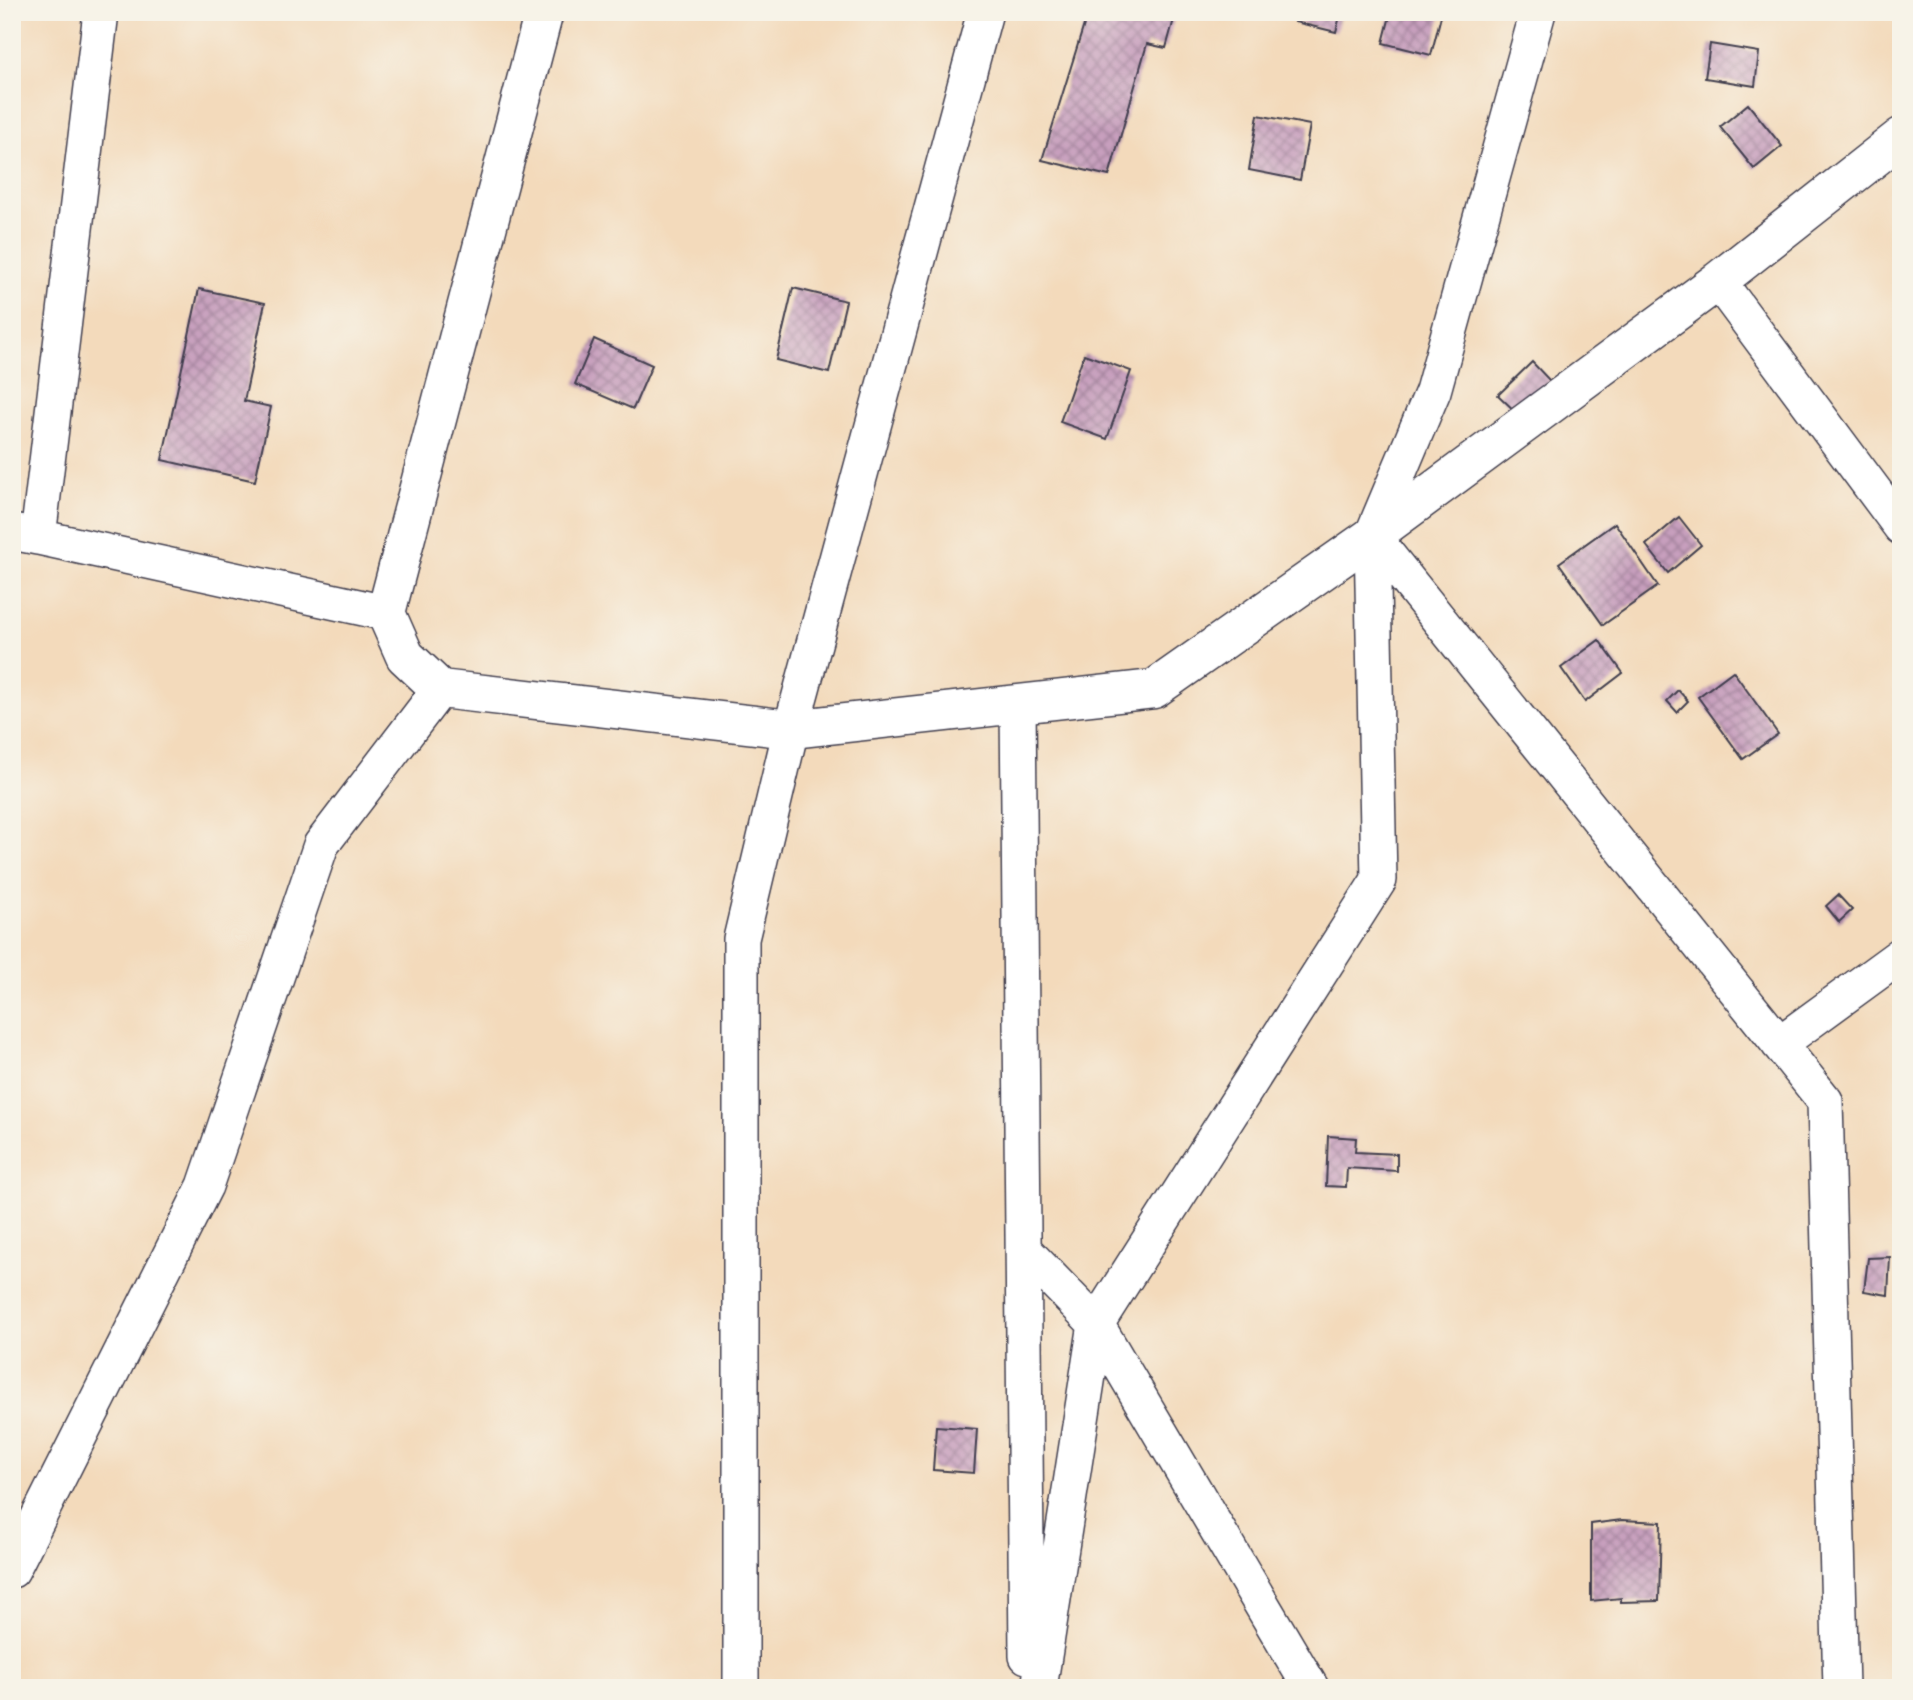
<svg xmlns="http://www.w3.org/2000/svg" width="1913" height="1700" font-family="Mynerve,sans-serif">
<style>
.building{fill:url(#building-cross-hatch)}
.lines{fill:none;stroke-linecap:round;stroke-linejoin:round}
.minor-casing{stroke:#413e4e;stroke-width:38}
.tertiary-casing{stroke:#413e4e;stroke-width:41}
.minor{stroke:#fff;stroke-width:35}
.tertiary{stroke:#fff;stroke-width:38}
</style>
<defs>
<pattern id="building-cross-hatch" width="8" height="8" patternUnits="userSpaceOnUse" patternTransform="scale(1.75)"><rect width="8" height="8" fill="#c79fbd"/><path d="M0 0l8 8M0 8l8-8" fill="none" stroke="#a1819b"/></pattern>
</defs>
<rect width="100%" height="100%" fill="#f7f3e8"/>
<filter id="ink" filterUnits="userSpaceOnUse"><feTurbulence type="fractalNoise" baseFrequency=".0143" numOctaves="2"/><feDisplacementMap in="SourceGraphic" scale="14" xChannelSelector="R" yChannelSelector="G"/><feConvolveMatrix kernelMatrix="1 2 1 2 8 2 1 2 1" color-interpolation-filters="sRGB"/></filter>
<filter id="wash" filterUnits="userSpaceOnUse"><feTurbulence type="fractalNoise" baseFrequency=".00686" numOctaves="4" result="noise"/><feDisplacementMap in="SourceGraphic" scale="28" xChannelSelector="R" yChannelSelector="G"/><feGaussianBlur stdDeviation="1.57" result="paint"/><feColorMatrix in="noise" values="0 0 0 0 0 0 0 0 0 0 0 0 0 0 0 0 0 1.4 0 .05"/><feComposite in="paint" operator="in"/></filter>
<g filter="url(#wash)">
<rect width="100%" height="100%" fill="#f3dabb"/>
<g id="blocks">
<path class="building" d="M1088,12H1176L1166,48L1147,44L1109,176L1042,160Z
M1297,12H1341L1336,32L1295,22Z
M1391,12H1442L1431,55L1383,43Z
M1710,44L1759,52L1755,86L1705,78Z
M1748,104L1782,146L1754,169L1720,127Z
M1258,115L1310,125L1300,180L1249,170Z
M793,288L846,301L829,373L776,360Z
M199,289L265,303L244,401L271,407L255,481L162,460Z
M594,339L652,365L633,409L575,384Z
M1084,354L1131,371L1107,439L1060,422Z
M1532,362L1550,381L1518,414L1498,395Z
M1679,517L1701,545L1668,573L1646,545Z
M1615,523L1658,586L1603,625L1559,563Z
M1599,640L1623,673L1585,702L1561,668Z
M1733,671L1778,734L1743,759L1698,697Z
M1678,690L1688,701L1677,712L1667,701Z
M1838,895L1852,910L1839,922L1826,906Z
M1328,1136L1356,1138L1355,1152L1397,1154V1171L1347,1168L1346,1187L1326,1186Z
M1890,1257L1888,1295L1864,1291L1868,1258Z
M936,1426L977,1429L974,1473L933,1470Z
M1622,1520L1661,1522L1659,1601L1621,1602V1598L1591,1601V1524Z"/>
</g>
</g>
<g filter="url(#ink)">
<use href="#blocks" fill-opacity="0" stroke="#413e4e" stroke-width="2"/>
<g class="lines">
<defs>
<path id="minor" d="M1718,281L1901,527
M12,532L38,537L101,12
M1372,536L1825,1101L1841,1688
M38,537L386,613
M1018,704L1027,1656
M1779,1044L1901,955
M1023,1249L1096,1324L1311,1688
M12,1570L205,1186L321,845L440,689
M741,1688V939L791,729L985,12
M1039,1688L1096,1324L1379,880L1372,536L1433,391L1538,12"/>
<path id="tertiary" d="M544,12L386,613L405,656L440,689L791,729L1154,689L1372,536L1718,281L1901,137"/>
</defs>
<use href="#minor" class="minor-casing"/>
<use href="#tertiary" class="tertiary-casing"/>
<use href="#minor" class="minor"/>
<use href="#tertiary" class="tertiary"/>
</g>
</g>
<rect width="1913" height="1700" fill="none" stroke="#f7f3e8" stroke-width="42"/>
</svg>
